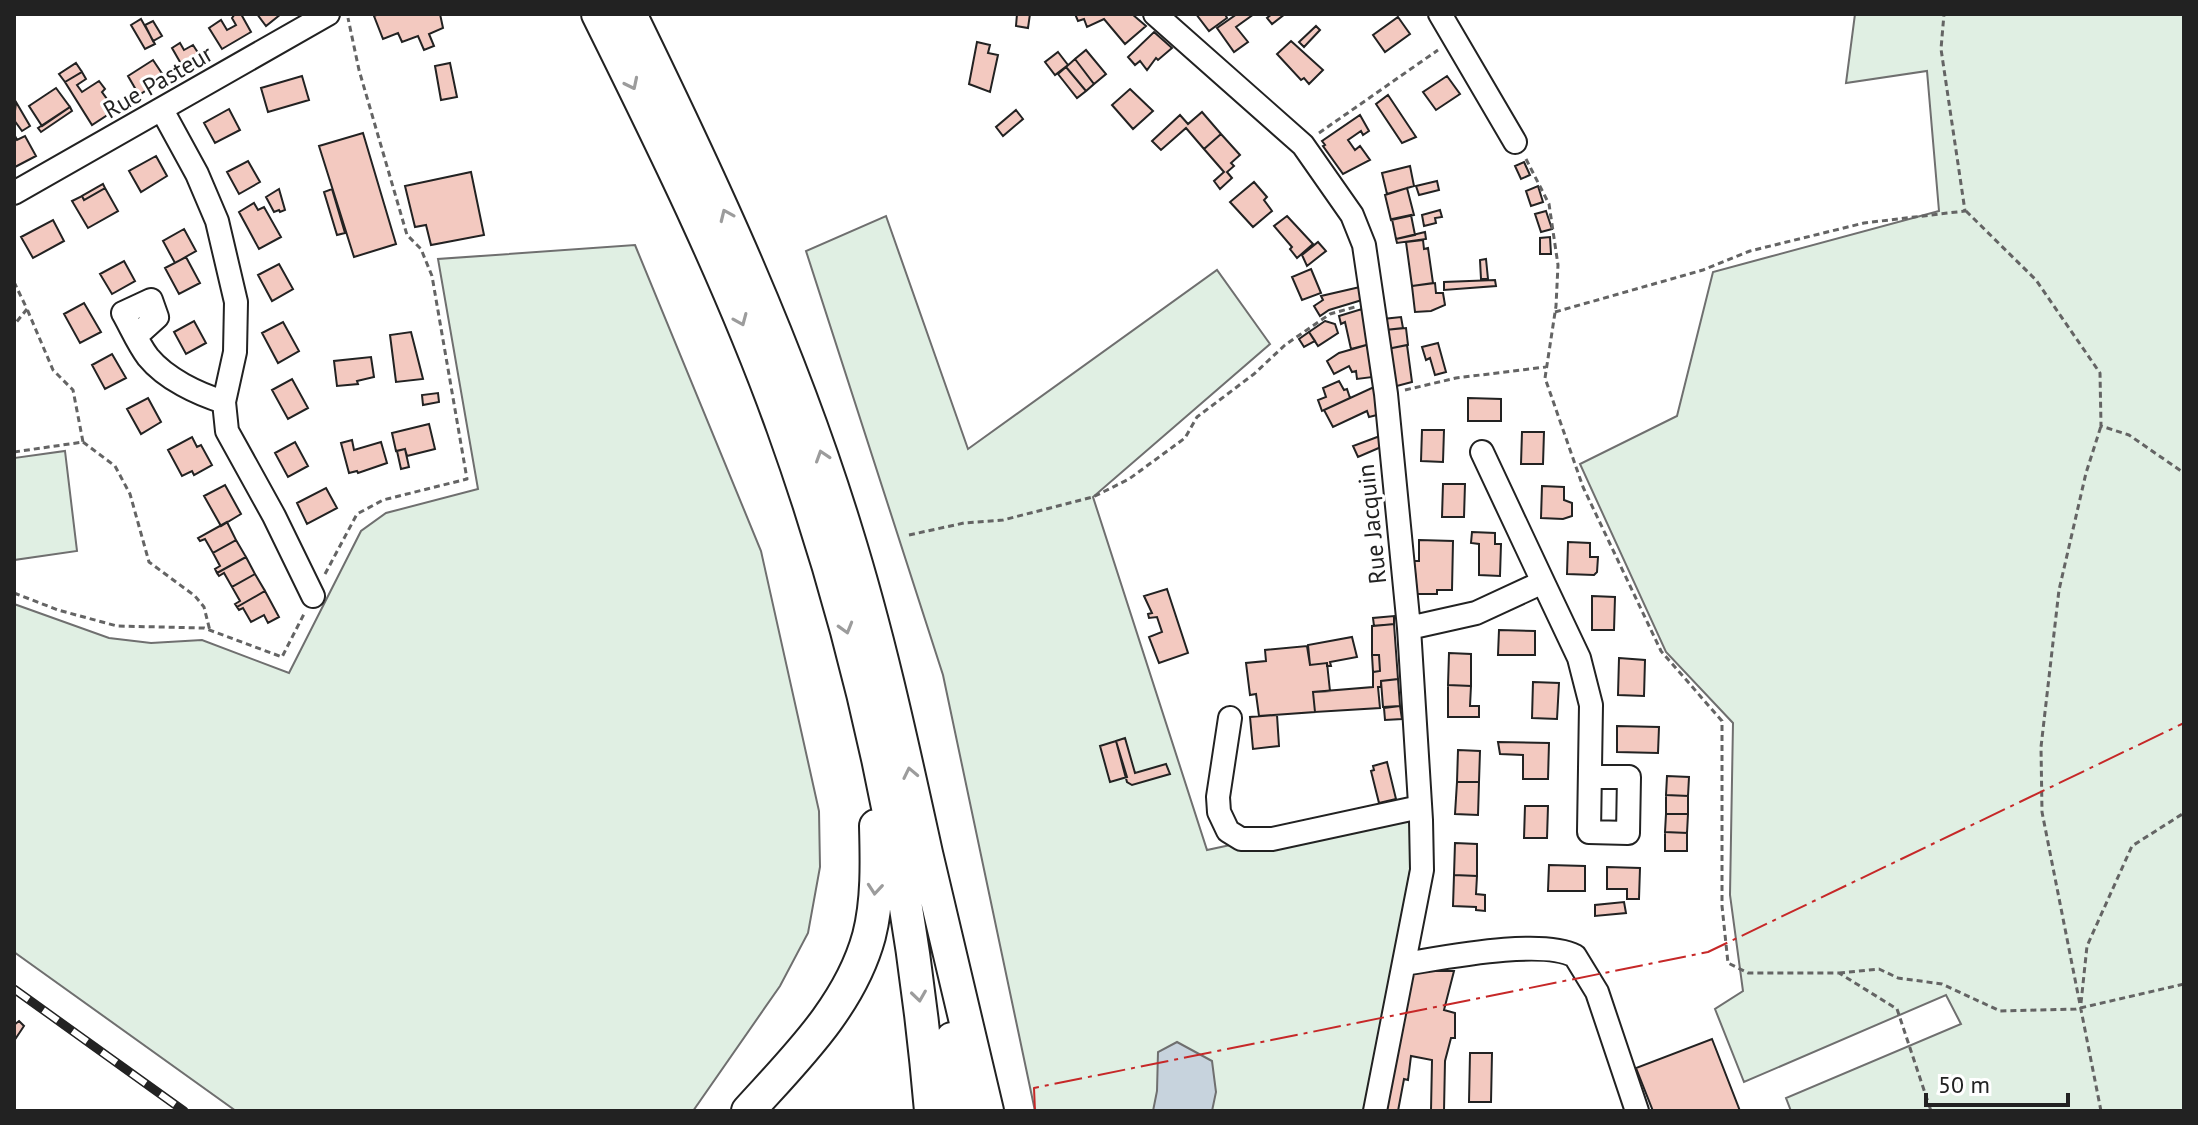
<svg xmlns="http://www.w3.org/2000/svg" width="2198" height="1125" font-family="'PT Sans',sans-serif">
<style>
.green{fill:#e0efe3;stroke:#6f6f6f;stroke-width:2}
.water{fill:#c7d3dd;stroke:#6f6f6f;stroke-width:2}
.building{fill:#f3c9c0;stroke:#222;stroke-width:2}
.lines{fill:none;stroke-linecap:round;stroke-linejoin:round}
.minor-casing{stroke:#222;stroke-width:26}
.highway-casing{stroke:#222;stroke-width:36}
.path{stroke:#646464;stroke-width:3;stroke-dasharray:6 4;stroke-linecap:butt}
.minor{stroke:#fff;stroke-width:22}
.highway{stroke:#fff;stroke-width:32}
.rail-casing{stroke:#222;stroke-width:9}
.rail{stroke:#fff;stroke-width:6;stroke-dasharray:18;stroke-linecap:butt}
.power{stroke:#c62828;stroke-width:2;stroke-dasharray:28 6 4 6;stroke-linecap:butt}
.oneway{stroke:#9c9c9c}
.labels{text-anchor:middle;stroke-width:6;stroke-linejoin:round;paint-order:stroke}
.street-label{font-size:24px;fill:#222;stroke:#fff}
</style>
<rect width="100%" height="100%" fill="#fff"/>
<path class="green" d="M1855,14H2184V1111H1791L1786,1098L1961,1024L1946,995L1744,1082L1715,1009L1743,991L1730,895L1733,723L1666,652L1580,464L1677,416L1713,272L1939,211L1927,71L1846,83Z
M886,216L968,449L1217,270L1270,344L1093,497L1207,850L1422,804L1374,1072L1363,1111H1035L943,675L806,251Z
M635,245L761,551L819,811L820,867L808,933L780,986L693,1111H236L14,952V604L109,638L151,643L202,640L289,673L361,531L386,513L478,489L438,259Z
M65,451L77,551L14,560V458Z"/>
<path class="water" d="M1177,1042L1212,1061L1216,1092L1212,1111H1153L1157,1091L1158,1052Z"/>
<path class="building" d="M235,14H241L251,32L222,49L209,28L221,20L227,30L236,25L232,18Z
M257,14H281L266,26Z
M379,14H440L443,28L429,34L434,46L424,50L418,36L402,42L398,33L383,39L374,16Z
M1017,14H1030L1028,28L1016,26Z
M1075,14H1132L1146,26L1125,44L1104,19L1087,27L1084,19L1078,21Z
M1196,14H1225L1227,18L1209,31Z
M1237,14H1254L1236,27L1248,42L1234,52L1217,28Z
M1272,14H1285L1272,24L1267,18Z
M1398,17L1410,34L1385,52L1373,35Z
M141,19L155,44L145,49L131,25Z
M153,21L162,36L153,41L145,25Z
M1316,26L1320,30L1304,47L1299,42Z
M1154,32L1172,48L1158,60L1156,58L1147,70L1140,61L1135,65L1128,57Z
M1291,41L1323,70L1309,84L1304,78L1301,80L1277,54Z
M977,42L990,45L988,53L998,55L990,92L969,84Z
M180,43L184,50L193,45L202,59L184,69L172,48Z
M1086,50L1106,74L1094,84L1075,59Z
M1058,52L1068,65L1055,75L1045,62Z
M1075,59L1094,84L1086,91L1066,67Z
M153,60L165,78L139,95L128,76Z
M76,63L82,72L65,82L59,74Z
M450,63L457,97L441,100L435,66Z
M1066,67L1086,91L1077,98L1058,74Z
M82,72L86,79L77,85L82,92L99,81L105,89L102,92L115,110L92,125L65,82Z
M302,76L309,100L268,112L261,88Z
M1447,76L1460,94L1436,110L1423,92Z
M56,88L70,107L42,126L29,106Z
M1130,89L1153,111L1133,129L1112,105Z
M1388,95L1416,137L1402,143L1376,104Z
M16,102L30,126L22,131L14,120Z
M70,107L72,111L41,132L38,128Z
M229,109L240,130L215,143L204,123Z
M1016,110L1023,119L1003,136L996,127Z
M1202,112L1221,134L1204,149L1186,128L1161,150L1152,141L1180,115L1188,124Z
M1360,115L1369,131L1363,135L1361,131L1348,140L1355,150L1360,146L1370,160L1343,174L1323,146L1325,145L1322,141Z
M363,133L396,244L354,257L319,146Z
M14,134L17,140L25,136L36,156L15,167Z
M1221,134L1240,155L1231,163L1234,166L1227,172L1232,178L1220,189L1214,181L1224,172L1204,149Z
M156,156L167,176L141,192L129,171Z
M248,161L260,182L239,194L227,172Z
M1524,162L1530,175L1521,179L1515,166Z
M1410,166L1414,186L1387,194L1382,173Z
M471,172L484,235L431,245L426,225L415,227L405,186Z
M1437,181L1439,190L1419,195L1416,186Z
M1254,182L1267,197L1264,200L1272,211L1253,227L1230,202Z
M103,184L105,188L84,200L82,196Z
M1538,186L1543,202L1531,206L1526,191Z
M105,188L118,211L88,228L72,201L82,196L84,200Z
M1407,188L1414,215L1391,220L1385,195Z
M279,189L285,210L280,212L279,210L274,212L266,197Z
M332,189L345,233L337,235L324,192Z
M254,203L258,210L264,207L281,237L259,249L239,212Z
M1440,210L1442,217L1435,218L1436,223L1424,226L1422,215Z
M1546,211L1552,229L1541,232L1535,214Z
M1411,215L1415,235L1396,239L1392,219Z
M1287,216L1313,244L1297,258L1290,249L1292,247L1274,226Z
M53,220L64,241L33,258L21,237Z
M184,229L196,251L175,263L163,241Z
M1425,232L1426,239L1397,243L1396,239Z
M1550,237L1551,254H1540V238Z
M1423,240L1424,249L1428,248L1433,283L1412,286L1406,242Z
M1318,242L1326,251L1307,266L1302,255Z
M186,257L200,283L179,294L165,268Z
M1486,259L1488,279H1481L1480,260Z
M124,261L135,281L112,294L100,274Z
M279,264L293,289L272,301L258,275Z
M1311,269L1321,293L1302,300L1292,277Z
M1495,280L1496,286L1444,290V282Z
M1435,283L1436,293H1443L1445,305L1431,311L1415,312L1412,286Z
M1360,287L1362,300L1329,310L1320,316L1314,306L1323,300L1321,296Z
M84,303L101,332L80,343L64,314Z
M1362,309L1370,344L1351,349L1345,322L1341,324L1339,316Z
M1401,317L1403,328L1385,330L1383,319Z
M194,321L206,343L186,354L174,332Z
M1325,321L1335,324L1338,333L1318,346L1309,332Z
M283,322L299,351L278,363L262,333Z
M1406,328L1408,345L1387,349L1385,330Z
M411,332L423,379L396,382L390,335Z
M1309,332L1315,341L1304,347L1299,339Z
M1438,343L1446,372L1435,375L1430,358L1426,360L1422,347Z
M1370,344L1373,377L1357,379L1356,371L1352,372L1349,366L1334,374L1327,361L1339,353Z
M1407,345L1412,382L1393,387L1387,349Z
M112,354L126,378L105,389L92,365Z
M371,357L374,377L357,381L358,384L337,386L334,361Z
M292,379L308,408L288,419L272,390Z
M1339,381L1344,390L1347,389L1350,398L1322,411L1318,400L1326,397L1323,388Z
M1374,387L1377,415L1369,417L1367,411L1333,427L1324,410Z
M438,393L439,402L423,405L422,395Z
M148,398L161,422L141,434L127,409Z
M1468,398L1501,399V421H1468Z
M429,424L435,449L407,456L405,449L396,451L392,433Z
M1422,430H1444L1443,462L1421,461Z
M1522,432H1544L1543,464H1521Z
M1380,436L1381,447L1358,457L1353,446Z
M192,437L197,447L201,445L212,465L194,475L192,471L182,476L168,450Z
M352,440L354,450L381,442L387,463L358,473L357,471L349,473L341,443Z
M295,442L308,466L288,477L275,453Z
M405,449L409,467L401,469L397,451Z
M1443,484H1465L1464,517H1442Z
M225,485L241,514L221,526L204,496Z
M1542,486L1564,487V500L1572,503V516L1563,519L1541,518Z
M326,488L337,508L307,524L297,503Z
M227,522L236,540L213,553L205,539L200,541L198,538Z
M1472,532L1495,533V544H1501L1500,576L1479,575V544L1471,543Z
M236,540L246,557L217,573L215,569L220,566L213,553Z
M1419,540L1453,541L1452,590H1437V594H1417L1414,561H1419Z
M1568,542L1590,543V557H1598L1597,572L1594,575L1567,574Z
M246,557L255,574L232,587L224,573L219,576L217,573Z
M255,574L265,591L237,607L235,604L240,601L232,587Z
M1167,589L1188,653L1159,663L1149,637L1162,632L1157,617L1149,618L1148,614L1152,613L1144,596Z
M265,591L279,617L268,623L264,615L251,622L243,608L239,610L237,607Z
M1592,596L1615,597L1614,630H1592Z
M1394,616V624L1374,626L1373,618Z
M1394,624L1398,679L1381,681V687H1378L1380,708L1315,712L1313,692L1373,687V672L1380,671L1379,655H1372V626Z
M1499,630L1535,631V655H1498Z
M1352,637L1357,657L1330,662L1331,666H1327V663L1310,665L1308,645Z
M1307,646L1310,665L1327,663L1330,691L1313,692L1315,712L1259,716L1256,694L1250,695L1246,663L1266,661L1265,650Z
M1449,653L1471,654V686L1448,685Z
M1372,655H1379L1380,671L1373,672Z
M1619,658L1645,660L1644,696L1618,695Z
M1398,679L1400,706L1383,707L1381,681Z
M1533,682L1559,683L1557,719L1532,718Z
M1448,685L1471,686L1470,706H1479V717H1448Z
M1400,706L1402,719L1385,720L1384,708Z
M1277,715L1279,746L1253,749L1250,717Z
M1617,726L1659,727L1658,753L1617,752Z
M1125,738L1135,773L1166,764L1170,774L1132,785L1127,782L1116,741Z
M1116,741L1127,777L1110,782L1100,746Z
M1498,742L1549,743L1548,779H1523V755L1500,754Z
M1458,750L1480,751L1479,782H1457Z
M1387,762L1396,799L1379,803L1371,771L1374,770L1373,766Z
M1667,776L1689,777L1688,796L1666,795Z
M1457,782H1479L1478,815L1455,814Z
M1666,795L1688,796V814H1666Z
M1525,806H1548L1547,838H1524Z
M1666,814H1688L1687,833L1665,832Z
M1665,832L1687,833V851H1665Z
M1455,843L1477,844V876L1454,875Z
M1549,865L1585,866V891H1548Z
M1607,867L1640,868L1639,899H1627V889H1607Z
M1454,875L1477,876L1476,894L1485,895V911L1476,910V907L1453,906Z
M1624,902L1626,913L1595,916V905Z
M1411,971H1454L1444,1010L1455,1013V1038H1451L1445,1061L1444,1111H1431L1432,1060L1411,1056L1408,1080L1404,1079L1398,1111H1384Z
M19,1021L24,1026L14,1041V1025Z
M1712,1039L1740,1111H1653L1636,1068Z
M1470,1053H1492L1491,1102H1469Z"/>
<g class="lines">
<defs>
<path id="minor" d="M1155,14L1303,145L1352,215L1364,245L1386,394L1409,628L1421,820L1422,870L1375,1111
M1440,14L1515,142
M162,110L197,174L217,221L236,302L235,352L224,402
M14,193L328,14
M136,336L157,317L151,300L123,313C131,327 138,344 148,357C166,379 198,394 224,402L227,431L274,516L313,596
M1543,582L1579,658L1591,705L1589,832L1628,833L1629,777H1590
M1409,628L1476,613L1543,582L1482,452
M1230,718L1218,797L1219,812L1228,831L1241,839H1272L1420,807
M1404,964C1443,958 1541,938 1575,956L1597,992L1637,1111"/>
<path id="highway" d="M598,14C665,149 732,285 783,427C862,647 911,879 931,1111
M630,14C712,182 791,351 846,531C879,637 902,744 926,853C946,939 966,1025 987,1111
M952,1039L960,1111
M748,1111C795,1059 850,1006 869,936C878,901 877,862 876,826"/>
</defs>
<use href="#minor" class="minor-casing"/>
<use href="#highway" class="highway-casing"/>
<path class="path" d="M1319,133L1438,50
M1526,159L1549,204L1558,265L1556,306L1545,378L1583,487L1661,651L1722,721V906L1728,963L1748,973H1839L1897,1009L1931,1111
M1966,211L2036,280L2100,373L2101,426L2129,435L2184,473
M14,282L27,309L14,325
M1555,312L1703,270L1750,251L1864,223L1965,211L1941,49L1944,14
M1405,390L1456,378L1546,367
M83,442L115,466L130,494L149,562L195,596L204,607L210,631
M14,452L83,442L73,390L53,370L27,309
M909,535L964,523L1003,520L1093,497L1129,479L1185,438L1197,417L1254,374L1285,345L1330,314L1355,307
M325,574L357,514L383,500L467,479L432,276L421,249L407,235L359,70L348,18
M14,593L58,610L117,626L204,628L282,657L305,612
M1839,973L1879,969L1898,978L1942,984L2000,1011L2076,1009L2184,984
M2081,1003L2087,946L2132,846L2184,813
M2101,1111L2042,812L2041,747L2059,590L2086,473L2101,426"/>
<use href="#minor" class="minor"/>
<use href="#highway" class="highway"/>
<defs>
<path id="rail" d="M14,989L184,1111"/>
</defs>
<use href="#rail" class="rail-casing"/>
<use href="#rail" class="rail"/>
<path class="power" d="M1035,1111L1034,1088L1708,952L2184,723"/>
</g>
<defs><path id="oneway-chevron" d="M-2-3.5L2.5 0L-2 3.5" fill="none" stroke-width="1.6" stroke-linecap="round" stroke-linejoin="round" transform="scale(2)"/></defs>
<g class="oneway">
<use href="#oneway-chevron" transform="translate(632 84) rotate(64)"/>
<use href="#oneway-chevron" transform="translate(726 215) rotate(-114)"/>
<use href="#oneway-chevron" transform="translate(741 320) rotate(67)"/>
<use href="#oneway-chevron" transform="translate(822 456) rotate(-108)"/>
<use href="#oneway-chevron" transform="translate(846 628) rotate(74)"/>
<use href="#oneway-chevron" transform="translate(910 773) rotate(-102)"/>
<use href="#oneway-chevron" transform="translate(875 889) rotate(95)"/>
<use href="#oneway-chevron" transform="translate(919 996) rotate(82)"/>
</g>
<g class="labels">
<g class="street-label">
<text transform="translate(158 82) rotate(-30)" y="8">Rue Pasteur</text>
<text transform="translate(1372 524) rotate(-96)" y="8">Rue Jacquin</text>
</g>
</g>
<rect width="2198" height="1125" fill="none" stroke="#222222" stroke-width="32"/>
<path d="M1926 1093v12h142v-12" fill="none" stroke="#222222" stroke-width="4"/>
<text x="1938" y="1093" font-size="24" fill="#222222" stroke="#ffffff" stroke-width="6" paint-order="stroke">50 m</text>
</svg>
